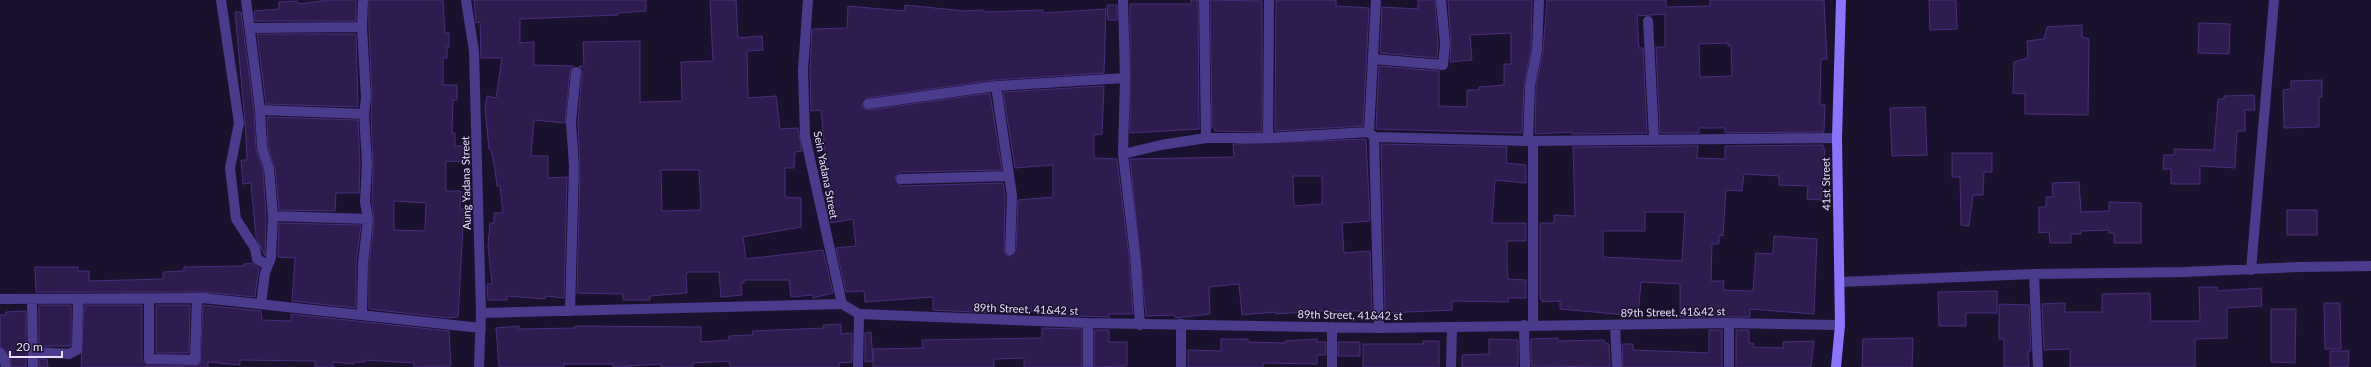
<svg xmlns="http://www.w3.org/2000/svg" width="2371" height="367" font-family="Lato,sans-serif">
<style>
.building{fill:#2e1c4f;stroke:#482e7b;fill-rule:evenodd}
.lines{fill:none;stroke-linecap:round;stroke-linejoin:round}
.street{stroke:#4a3b8d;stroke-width:10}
.secondary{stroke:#8b74ff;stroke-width:10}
.labels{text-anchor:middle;stroke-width:3;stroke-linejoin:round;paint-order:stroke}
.street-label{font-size:11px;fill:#e6ddff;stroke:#1a112d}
</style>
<rect width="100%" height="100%" fill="#1a112d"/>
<path class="building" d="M329,0H356V21H255L254,11L279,9V2L297,1L298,4Z
M369,0H443L445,33H449V47H447V58H443V85H457V100H453L452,133H455V146H464V162L446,161V191H461L460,209H464L458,317L448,318L369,309V264L374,220L372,204L373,164L371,114L372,98L369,27ZM394,201L426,203L425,231L394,230Z
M474,0H646V11L618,13V15L520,19V43L534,42V65L573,66L570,71L565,123L534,120L531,156H548V178L567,177L564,298L546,296L545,299L507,296V300H488L487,284H492L488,246L490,223H494V213H503L500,186H497L495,170L491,149H489L485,108L487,96L496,98L502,58H481L480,22L476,23Z
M710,0H736L738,38L762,36L763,50L747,51L748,98L776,96L780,129L798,128L802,151L795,152L794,168H785V197L801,198V227L743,237L746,259L823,250L833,293L813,298V295L791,297L789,280H744V283H741L742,295L721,297L719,272H689L686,274L687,293L650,296V300H623V294L577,293L580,166L578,122L582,73L579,66H584L583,42L640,41V102L682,101L681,62L713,61ZM661,170H699L701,210L662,211Z
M1191,0H1198L1199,129L1130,133V4H1191Z
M1210,0L1262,1V132L1215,131V128H1212Z
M1276,0H1336V6L1369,8L1363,126L1275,131Z
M1418,0H1435L1438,44L1437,58L1380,53L1382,7L1418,9Z
M1448,0H1532L1531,49L1524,86L1522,133L1376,129L1379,66L1439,71V106L1467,107V90H1479V87L1504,85V64H1511V33L1470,35L1472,60L1450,62L1451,44Z
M1547,0H1666V7L1710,6V0H1824L1827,59H1821L1820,105H1825L1824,132L1725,133V128H1699V133H1660L1656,47H1665V14L1637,16L1639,48H1643L1647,133L1572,134V132L1535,134L1536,87L1543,51ZM1728,43V46H1731L1732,76L1700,77L1699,44Z
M1929,0H1956L1957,29L1930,30Z
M905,5L965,11L984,10V12L1043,10V13L1106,9L1104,73L995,80L867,98L862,105L863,108L869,110L990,93L1002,170L901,172L896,176L895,180L901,186L1003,183L1005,196L1004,250L1006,255L1010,256L1016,250L1018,200L1053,197V165L1015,168L1003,92L1104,86L1102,134L1094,135V158L1117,159L1129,256L1133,314H1109V317L1042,315V311L1020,312V309L993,310V313L933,310V297L865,302L864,291L846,292L836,248L856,246L853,219L831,223L828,210L827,192H829L821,110L811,111L810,70L812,29L847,28L848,6L904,11Z
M1107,5H1117V20H1108Z
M235,12H241L254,111L256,149L263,170L266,216L265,256L256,237L251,183L243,184L241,160H247L245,122Z
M2199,23L2230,24L2229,54L2198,53Z
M2082,25V37L2089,39L2088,115L2025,114V94L2013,93L2014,62L2028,58L2027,41L2044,39L2047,27Z
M257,34H356L358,107L266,104Z
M2322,80V97H2319V127L2284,128L2283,90L2291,89V81Z
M2254,95L2255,110H2245V131H2237L2235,168L2200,166V184H2171V169H2163L2164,155H2174V149L2214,150L2218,99H2224V96Z
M1925,107L1927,155L1892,156L1890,108Z
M267,117L358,120L360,164L359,193H336L335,211L279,210L275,168L268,147Z
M1366,139L1370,221L1342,223L1344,253L1370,251L1372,311H1319L1276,314V312L1242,315L1239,284L1209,287L1210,314L1176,318L1174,315L1146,316L1130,159L1234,157L1233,144ZM1293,176H1322V204L1294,206Z
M1381,144L1507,147L1506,163L1526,165V183L1495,180L1492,223H1526V241H1507V267L1508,279L1526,280V298H1508V302L1452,301V310L1385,313Z
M1823,145V149H1825L1821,200L1807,199L1808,186L1779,185V176L1744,174L1742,191L1726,190L1723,236L1719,235V244H1712L1711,281H1724L1723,290L1753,291L1756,253L1773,254L1774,236L1817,239L1814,314L1750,309V317H1680V284L1641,282L1638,316L1560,309V301L1542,302V299H1540V223H1554V215L1575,216L1573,147L1698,146L1697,158L1725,159V146ZM1645,212H1685L1682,261L1603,257V231H1645Z
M1952,153H1992V172H1984L1983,195H1973L1969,226L1961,225L1960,177H1952Z
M2079,182L2081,212L2109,211V202L2141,203V243H2114V233H2109V230L2081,231V234H2071V243H2050L2049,232L2039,233V207H2046V197H2053L2052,183Z
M2287,210H2317V235H2287Z
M279,223L361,225L356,264V308L292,301L295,258L278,257Z
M252,263L259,268L255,297L203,292H36L35,267H78V271H89V281L163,279V272L184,271V267L244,266V264Z
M2199,287H2217V291L2261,288L2262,306L2227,308V338L2195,339V367H2070V349L2044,350L2042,304L2065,303V312H2102V294L2150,293L2151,321H2200Z
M1997,291V313H1966V326H1939L1938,292Z
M2324,303H2340L2341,349H2325Z
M1999,304L2029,305L2031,351H2028L2029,367H2004V339H1999Z
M39,305H71V346H39Z
M84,305H142V359L148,365L195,366L200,364L203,305L261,311L262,320L291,321V314L449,331L451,366L414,367V363L365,360V362H354V364L333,362V367H315V361L240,360V365L208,362V367H81Z
M156,305H190L189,353H156Z
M2271,309H2296L2295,363L2271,362Z
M26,311V367H12L9,354L0,347V315H6V312Z
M841,324V334L852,333V362L839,363V367H730L729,361L693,363V367H661V364L613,367V364H564V367H499L496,328L519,326V329L575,328V326L701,327V342L729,340V336L753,335L752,331L824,328L823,325Z
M1042,328L1082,329V367H1024V358L994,359V367H873V349L923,348L922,340L1042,338Z
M1094,330H1109V342H1127V366L1094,367Z
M1709,330H1722V367H1623L1622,344H1633V350L1709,353Z
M1736,330H1749V343H1753V347L1783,348V342L1814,341L1811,367H1736Z
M871,332L873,361L865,362V333Z
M1558,338V341L1604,340L1605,343L1609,344L1610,367L1531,366V339Z
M1913,338L1912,367H1862L1863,339Z
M1221,339H1248V342L1285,343V341L1317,339V342H1326V355H1317V364L1263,363V367H1188V350L1221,351Z
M1489,339L1518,340V367H1462V355L1489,354Z
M1423,341H1439V367H1363V344H1423Z
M1338,342H1360V356H1338Z
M2330,351H2349L2348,367H2330Z
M39,359H47L48,367H39Z"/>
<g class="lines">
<path class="street" d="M221,0L239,123L230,168L236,219L255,248L257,259L268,265
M246,0L260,110L262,148L269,169L273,216L271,258L265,273L261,304
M466,0L474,51L481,313L479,367
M808,0L803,70L805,136L842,304
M1123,0L1125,78L1123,154L1135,255L1140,325
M1204,0L1206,138
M1648,21L1654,138
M250,28L362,27
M1373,59L1443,65L1445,44L1441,0
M996,86L1012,196L1010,250
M868,104L996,86L1125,78
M260,110L364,114
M1369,132L1376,0
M1374,137L1379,328
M1268,138L1269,0
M1528,141L1530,86L1537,50L1539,0
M1123,154L1161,145L1206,138H1268L1369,132L1374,137L1528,141L1837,138
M901,179L1008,176
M273,216L368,219
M2251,270L2274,0
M2034,274L2038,367
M1840,282L2034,274L2185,272L2299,267L2371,266
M0,299L203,298L481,328
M149,299V359L195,360L197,298
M32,301L33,367
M570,311L574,166L571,122L576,72
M481,313L842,304L859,314L1088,323L1379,328L1729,323L1840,325
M362,314L363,264L368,219L365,202L367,164L364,114L366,98L362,27L363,0
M1181,324V367
M1533,324V141
M1524,325L1525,367
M1615,325L1617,367
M33,352L69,354L77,350L78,300
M0,353L4,358L6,367
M858,367L859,314
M1088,367V323
M1332,367V327
M1451,367L1452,328
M1729,367V323"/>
<path class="secondary" d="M1836,367L1840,325L1837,138L1841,0"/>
</g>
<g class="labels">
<g class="street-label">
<text transform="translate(826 175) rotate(79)" y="4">Sein Yadana Street</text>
<text transform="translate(466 183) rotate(-91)" y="4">Aung Yadana Street</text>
<text transform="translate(1826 184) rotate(-91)" y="4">41st Street</text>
<text transform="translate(1026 309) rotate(2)" y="4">89th Street, 41&amp;42 st</text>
<text transform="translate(1673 312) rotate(-1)" y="4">89th Street, 41&amp;42 st</text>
<text transform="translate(1350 315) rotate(1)" y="4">89th Street, 41&amp;42 st</text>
</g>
</g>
<path d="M10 351v6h52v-6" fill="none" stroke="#e6ddff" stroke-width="2"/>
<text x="16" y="351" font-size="12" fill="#e6ddff" stroke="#1a112d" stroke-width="3" paint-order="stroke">20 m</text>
</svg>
